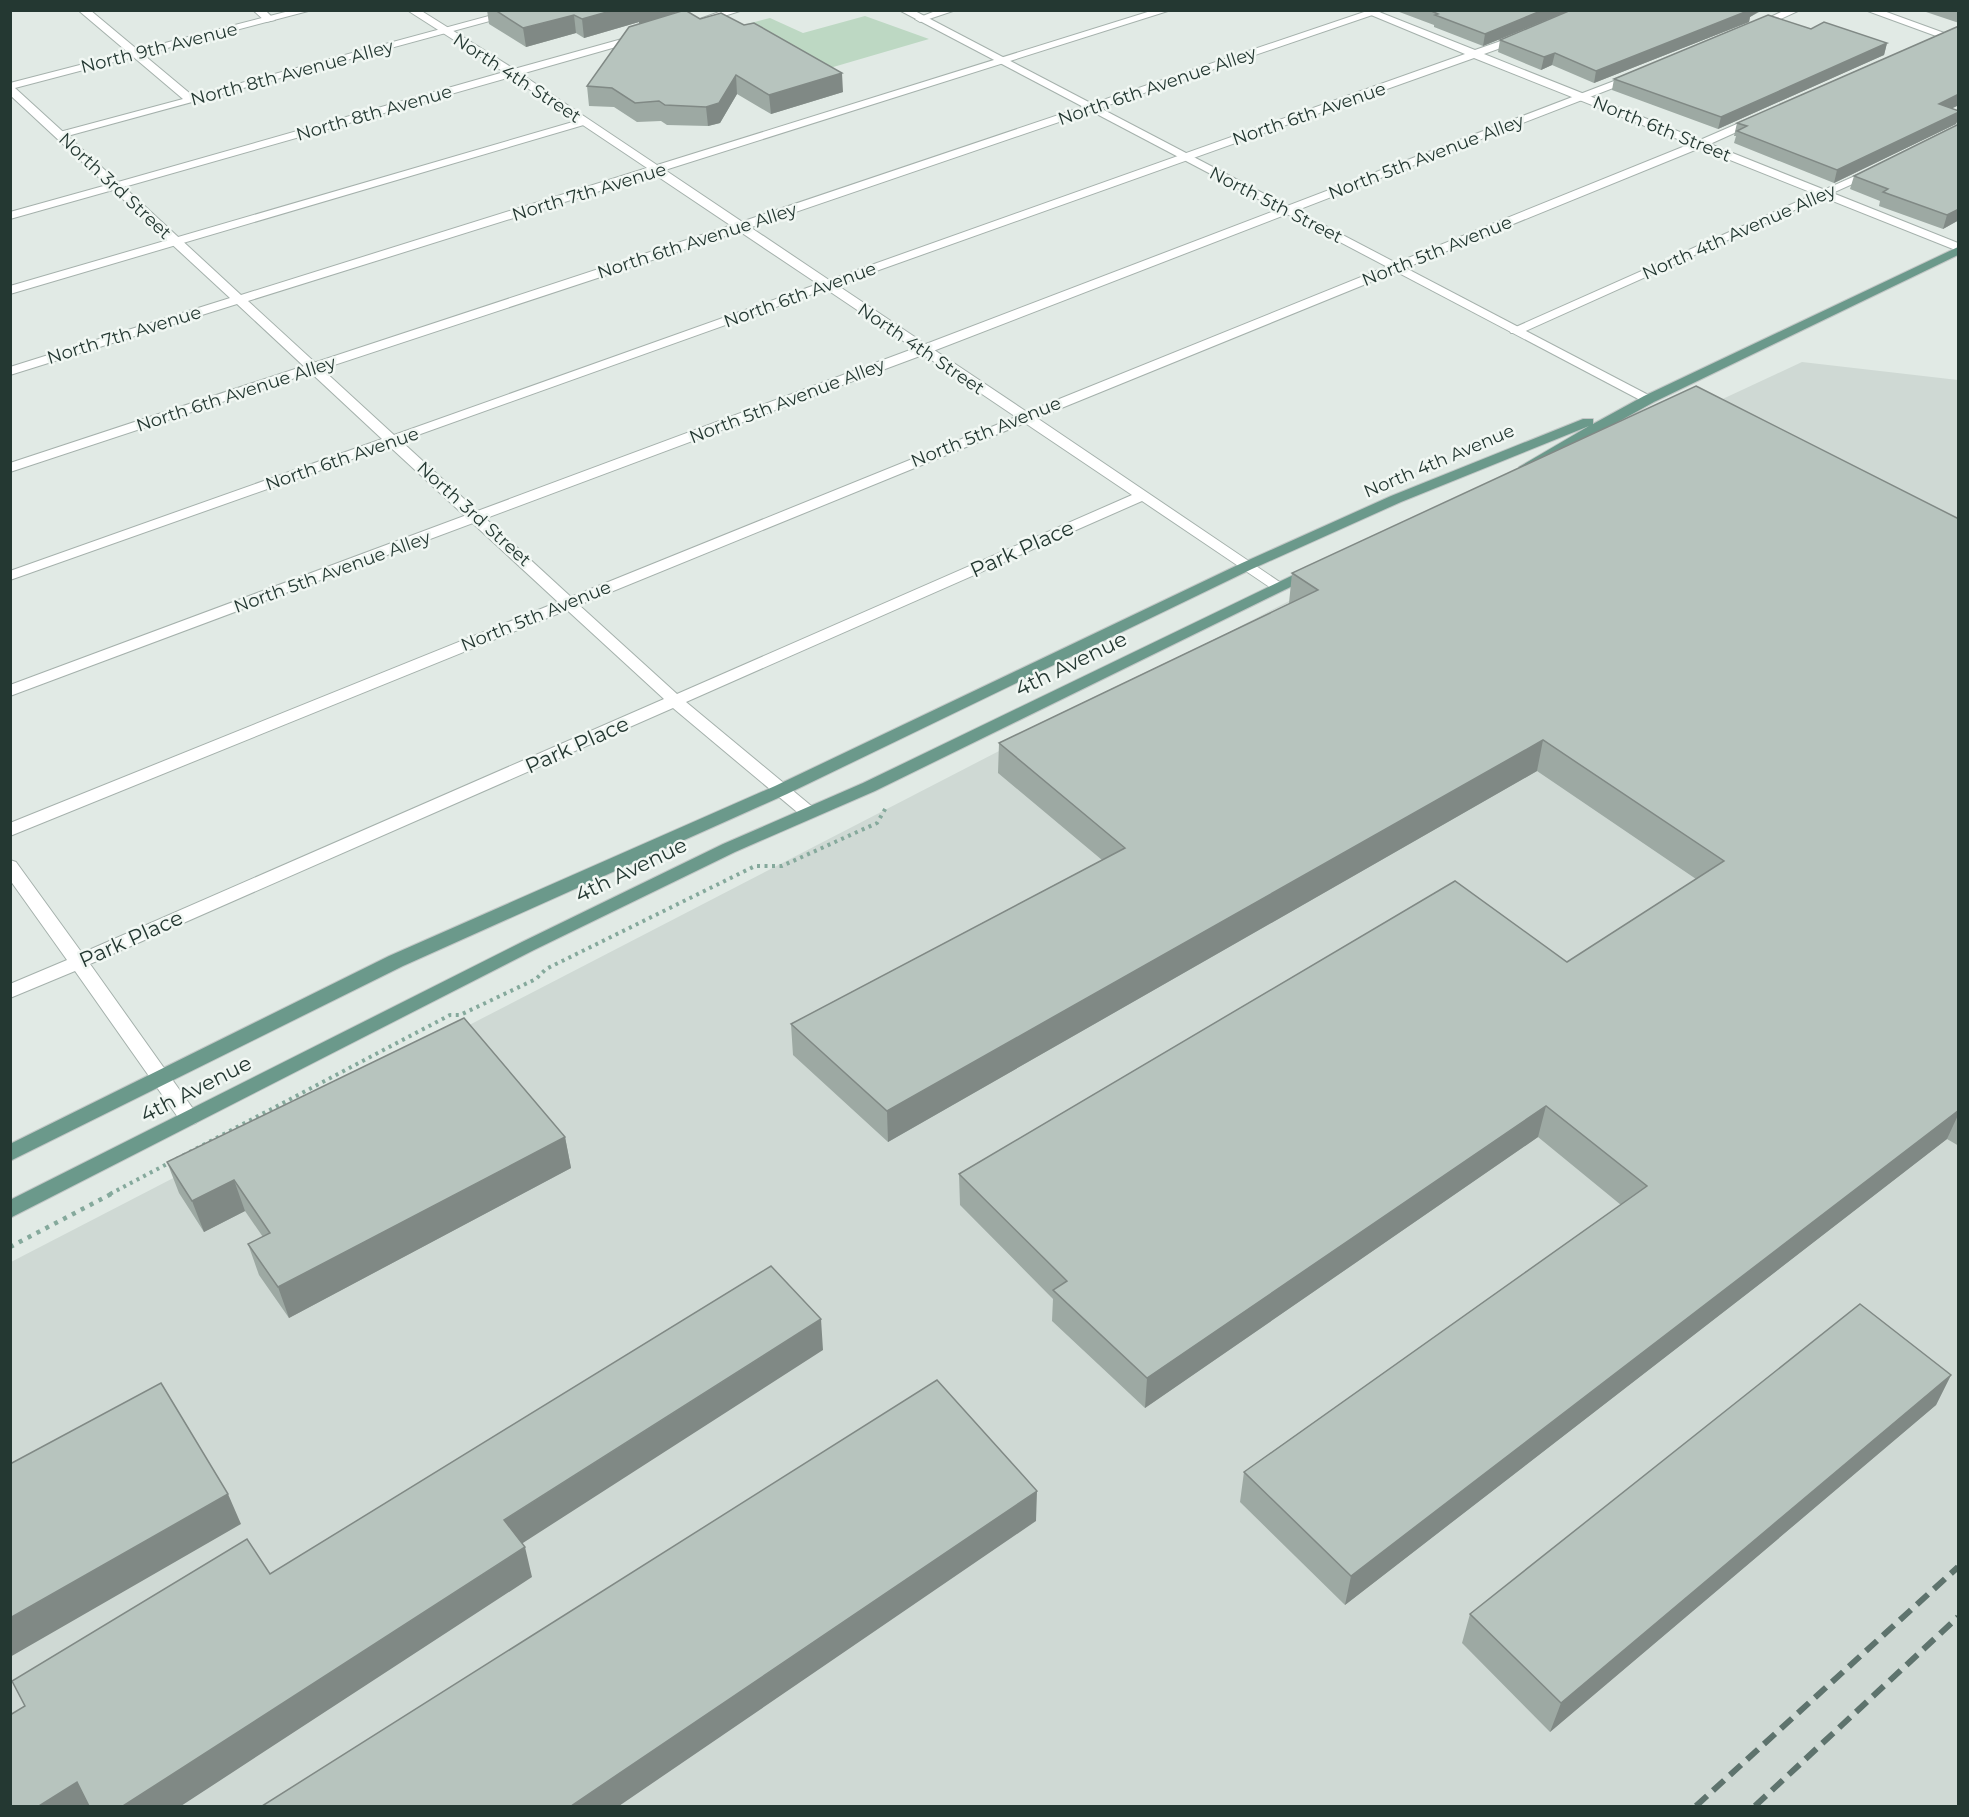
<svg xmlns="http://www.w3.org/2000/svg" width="1969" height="1817" font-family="Montserrat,sans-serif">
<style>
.built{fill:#cfd9d4}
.green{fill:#bdd8c3}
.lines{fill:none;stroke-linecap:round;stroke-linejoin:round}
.service-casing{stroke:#a5b1ac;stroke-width:2}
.minor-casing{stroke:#a5b1ac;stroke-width:2}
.tertiary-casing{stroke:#a5b1ac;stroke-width:2}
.primary-casing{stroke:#c2c7c6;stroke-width:2}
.path-far1{stroke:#85a99c;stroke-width:4;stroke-dasharray:3 4.5;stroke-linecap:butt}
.path{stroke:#85a99c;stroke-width:4.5;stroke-dasharray:4 6;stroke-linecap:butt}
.service{fill:#fff;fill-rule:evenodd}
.minor{fill:#fff;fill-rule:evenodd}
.tertiary{fill:#fff;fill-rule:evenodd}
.primary{fill:#6b998b;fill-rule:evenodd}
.rail{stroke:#5e736d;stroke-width:6;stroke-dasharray:15 8;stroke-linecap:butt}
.wall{fill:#9da9a3}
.shaded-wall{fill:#808985}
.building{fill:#b7c4be;stroke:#808985;stroke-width:1.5}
.labels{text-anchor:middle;stroke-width:5;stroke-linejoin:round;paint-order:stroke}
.far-street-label{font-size:18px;fill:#243832;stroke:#f1f7f3}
.street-label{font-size:21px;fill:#243832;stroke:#f1f7f3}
</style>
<rect width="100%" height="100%" fill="#e1eae5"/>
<path class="built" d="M1802,362L1958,380V1806H11V1262L1291,600Z"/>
<path class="green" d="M865,16L929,39L823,70L736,27L770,18L803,33Z"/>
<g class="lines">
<defs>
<path id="service" d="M78,10H90L193,96L511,10H530L60,138L56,137V133L183,99Z
M253,10H265L275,20L266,22Z
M938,10H956L920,22L915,19Z
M1370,10H1387L743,230L10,472V463L735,224Z
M1785,10H1800L1759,29L1750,27Z
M1635,73L1640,76L1639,78L928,353L10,696V685L918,347Z
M583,119L589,122L587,124L10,294V286Z
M1873,168L1879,171L1877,173L1521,333H1511L1509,330Z"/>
<path id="minor" d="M293,10H312L15,88L118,182L504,72L407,10H420L514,69L640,34L645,37L644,39L521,74L657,165L1154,10H1171L665,170L829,280L1465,54L1359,10H1374L1475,50L1518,35H1526V39L1484,54L1700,140L1753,117H1761V121L1710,144L1958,243V251L1700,148L1037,418L1287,587L1284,590H1274L1142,501L686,702L815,809L818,813L815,817H803L673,708L90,964L196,1113L199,1118L196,1123L189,1125L182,1123L75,971L10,998V984L67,960L10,880V860L16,862L82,953L664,699L567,610L10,836V823L558,602L389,446L10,580V571L382,439L237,304L10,375V367L230,298L113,190L10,219V212L107,185L10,95V83ZM1474,58L1690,144L1027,412L837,285ZM511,77L647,168L241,295L124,187ZM654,174L818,284L394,435L248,301ZM826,289L1016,417L571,597L401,441ZM1025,423L1132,495L677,694L579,605Z
M725,10H743L702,23L697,20Z
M1865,10H1881L1958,38V44Z"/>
<path id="tertiary" d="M899,10H913L1656,399L1654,402H1644Z"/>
<path id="primary" d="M1958,247V255L1654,402L1531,470L1526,471L1519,467L1589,426L1401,502L1252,569L787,794L403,966L10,1161V1144L389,956L775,786L1242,563L1391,496L1583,419H1593V424L1644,396Z
M1312,566L1320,571L1317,574L875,791L735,852L534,950L10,1218V1200L522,942L723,844L863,783Z"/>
</defs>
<use href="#service" class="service-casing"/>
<use href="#minor" class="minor-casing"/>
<use href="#tertiary" class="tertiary-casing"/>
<use href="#primary" class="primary-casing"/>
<path class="path-far1" d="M110,1194L450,1015H460L536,979L546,969L755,866H782L877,823L887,806"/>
<path class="path" d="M10,1247L113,1193"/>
<use href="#service" class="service"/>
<use href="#minor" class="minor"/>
<use href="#tertiary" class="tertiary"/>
<use href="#primary" class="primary"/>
<path class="rail" d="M1696,1806L1958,1567
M1755,1806L1958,1617"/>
</g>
<path class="wall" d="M487,10H682L674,13V14L700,19L843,92L771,114L737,94L720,123L708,126L667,125L661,121L637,122L614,107L589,106L587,86L640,24L639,22L584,38L576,33L526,47L489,24Z
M1394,10H1571L1483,46L1434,27V25Z
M1920,10H1959V23Z
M1761,11L1750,17L1749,22L1594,83L1552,65L1541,70L1498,52L1500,40Z
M1959,26V105L1951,108L1959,111V117L1956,124L1834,183L1734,143L1736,136H1734L1737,123Z
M1887,43L1884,55L1718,129L1612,90L1614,79Z
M1959,124V220L1943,229L1879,206L1880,201L1850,189L1854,176Z
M1959,519V1146L1947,1139L1345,1605L1240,1502L1244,1472L1621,1205L1538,1137L1145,1408L1052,1321L1053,1299L960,1205L959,1174L1567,962L1696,879L1537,771L888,1142L793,1055L791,1024L1102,860L998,773L999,743L1290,603H1289L1292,573Z
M565,1137L571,1168L289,1318L259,1275L248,1244L263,1237L245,1211L204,1232L179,1193L167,1162Z
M1951,1375L1936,1405L1550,1732L1462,1643L1470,1614Z"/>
<path class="shaded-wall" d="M614,10H682L674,13L675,22L640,32L639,22L584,38L582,19Z
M1543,10H1571L1483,46L1485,34Z
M1748,10H1761L1750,17L1749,22L1594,83L1596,71Z
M574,15L576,33L526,47L523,28Z
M1887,43L1884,55L1718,129L1721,117Z
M1555,53L1552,65L1541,70L1544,57Z
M842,73L843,92L771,114L769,95Z
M736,75L737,94L720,123L708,126L706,107Z
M1959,94V105L1935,117L1939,104Z
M1959,112V117L1956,124L1834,183L1837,170Z
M1959,209V220L1943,229L1947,215Z
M1543,740L1537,771L888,1142L887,1111Z
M1546,1106L1538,1137L1145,1408L1147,1378Z
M1959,1110V1113L1947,1139L1345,1605L1351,1576Z
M565,1137L571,1168L289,1318L278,1287Z
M234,1180L245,1211L204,1232L192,1201Z
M821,1319L823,1350L512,1550L504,1520Z
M1951,1375L1936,1405L1550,1732L1561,1703Z
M1037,1491L1036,1521L619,1806H571Z
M228,1494L241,1524L10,1657V1618Z
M525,1547L532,1577L181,1806H123Z
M77,1782L91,1806H39Z"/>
<path class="building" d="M495,10H614L582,19L574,15L523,28Z
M685,10L700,19L721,13L744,25L754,23L842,73L769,95L736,75L719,103L706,107L665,105L659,101L635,103L612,88L587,86L629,27Z
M1429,10H1543L1485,34L1435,15L1438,14Z
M1571,10H1750L1596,71L1555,53L1544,57L1500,40Z
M1768,15L1811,29L1824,22L1887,43L1721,117L1614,79Z
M1959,26V94L1939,104L1959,111V112L1837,170L1737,131L1747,126L1737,123Z
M1959,124V209L1947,215L1883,192L1888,189L1854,176Z
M1696,386L1959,519V1110L1351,1576L1244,1472L1647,1186L1546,1106L1147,1378L1053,1290L1067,1281L959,1174L1455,881L1567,962L1724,861L1543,740L887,1111L791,1024L1125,848L999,743L1318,590L1292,573Z
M464,1018L565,1137L278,1287L248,1244L270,1233L234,1180L192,1201L167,1162Z
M771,1266L821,1319L504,1520L525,1547L123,1806H89L77,1782L39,1806H10V1715L25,1706L12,1681L247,1539L270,1574Z
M1860,1304L1951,1375L1561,1703L1470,1614Z
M937,1380L1037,1491L571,1806H262Z
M161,1383L228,1494L10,1618V1464Z"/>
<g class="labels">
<g class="far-street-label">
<text transform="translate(159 48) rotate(-14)" y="6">North 9th Avenue</text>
<text transform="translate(292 73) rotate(-15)" y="6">North 8th Avenue Alley</text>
<text transform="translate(517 78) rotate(33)" y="6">North 4th Street</text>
<text transform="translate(1157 86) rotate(-19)" y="6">North 6th Avenue Alley</text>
<text transform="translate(374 113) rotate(-16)" y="6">North 8th Avenue</text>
<text transform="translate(1309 114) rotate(-19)" y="6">North 6th Avenue</text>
<text transform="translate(1662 129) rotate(22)" y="6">North 6th Street</text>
<text transform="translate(1426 157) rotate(-21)" y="6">North 5th Avenue Alley</text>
<text transform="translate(115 186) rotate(43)" y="6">North 3rd Street</text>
<text transform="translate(589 192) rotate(-17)" y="6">North 7th Avenue</text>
<text transform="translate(1276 205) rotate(27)" y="6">North 5th Street</text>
<text transform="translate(1739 232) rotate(-24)" y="6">North 4th Avenue Alley</text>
<text transform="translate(697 241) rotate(-18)" y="6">North 6th Avenue Alley</text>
<text transform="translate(1437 251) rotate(-22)" y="6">North 5th Avenue</text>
<text transform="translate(800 295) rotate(-20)" y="6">North 6th Avenue</text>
<text transform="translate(124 335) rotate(-17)" y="6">North 7th Avenue</text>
<text transform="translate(921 349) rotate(34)" y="6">North 4th Street</text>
<text transform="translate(236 394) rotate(-18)" y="6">North 6th Avenue Alley</text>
<text transform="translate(787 401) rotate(-21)" y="6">North 5th Avenue Alley</text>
<text transform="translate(986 432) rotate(-22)" y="6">North 5th Avenue</text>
<text transform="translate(342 459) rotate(-19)" y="6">North 6th Avenue</text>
<text transform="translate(1439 461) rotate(-23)" y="6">North 4th Avenue</text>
<text transform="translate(474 514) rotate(42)" y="6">North 3rd Street</text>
<text transform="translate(332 572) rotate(-20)" y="6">North 5th Avenue Alley</text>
<text transform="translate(536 616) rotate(-22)" y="6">North 5th Avenue</text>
</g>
<g class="street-label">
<text transform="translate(1022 549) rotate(-24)" y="7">Park Place</text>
<text transform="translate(1071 664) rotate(-26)" y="7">4th Avenue</text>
<text transform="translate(577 745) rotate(-24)" y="7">Park Place</text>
<text transform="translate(631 870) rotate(-26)" y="7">4th Avenue</text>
<text transform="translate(131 939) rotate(-24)" y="7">Park Place</text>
<text transform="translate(196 1089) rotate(-27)" y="7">4th Avenue</text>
</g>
</g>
<rect width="1969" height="1817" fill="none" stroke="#243832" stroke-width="24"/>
</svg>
